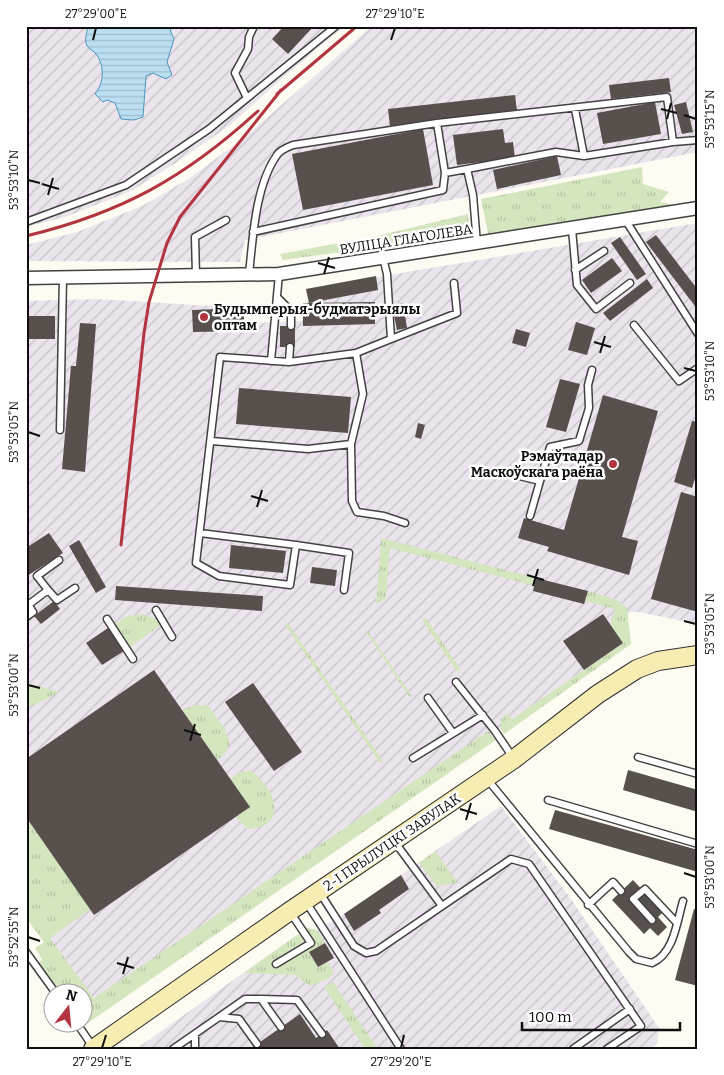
<svg xmlns="http://www.w3.org/2000/svg" width="724" height="1075" font-family="Bitter,serif">
<style>
.industrial{fill:url(#industrial-furrows)}
.grass{fill:url(#grass-tufts)}
.water{fill:url(#water-rules);stroke:#4996c1}
.building{fill:#57504c}
.lines{fill:none;stroke-linecap:round;stroke-linejoin:round}
.lane-casing{stroke:#424242;stroke-width:9}
.street-casing{stroke:#424242;stroke-width:15}
.secondary-casing{stroke:#313131;stroke-width:20}
.lane{stroke:#fff;stroke-width:6}
.street{stroke:#fff;stroke-width:12}
.secondary{stroke:#f7edb3;stroke-width:18}
.rail{stroke:#b2343f;stroke-width:3}
.ticks{fill:none;stroke:#0f0f0f;stroke-width:2}
.poi-dot{fill:#b2343f;stroke:#fff;stroke-width:2}
.labels{text-anchor:middle;stroke-width:5;stroke-linejoin:round;paint-order:stroke}
.street-label{font-size:14px;fill:#0f0f0f;stroke:#fff}
.poi-label{font-size:14px;font-weight:bold;fill:#0f0f0f;stroke:#fff;text-anchor:start}
.neatline{fill:none;stroke:#0f0f0f;stroke-width:2}
.ticks-label{font-size:12px;text-anchor:middle;fill:#0f0f0f}
</style>
<defs>
<pattern id="industrial-furrows" width="10" height="10" patternUnits="userSpaceOnUse" patternTransform="scale(1.25)"><rect width="10" height="10" fill="#ebe4ec"/><path d="M-1 1l2-2M0 10L10 0M9 11l2-2" fill="none" stroke="#c8c2c9"/></pattern>
<pattern id="grass-tufts" width="24" height="20" patternUnits="userSpaceOnUse" patternTransform="scale(1.25)"><rect width="24" height="20" fill="#d4e6be"/><path d="M3 7l-1-3M5 7V3M7 7l1-3M15 17l-1-3M17 17v-4M19 17l1-3" fill="none" stroke="#b5c4a2"/></pattern>
<pattern id="water-rules" width="6" height="5" patternUnits="userSpaceOnUse" patternTransform="scale(1.25)"><rect width="6" height="5" fill="#bbdff1"/><path d="M0 2.5h6" fill="none" stroke="#a0becd"/></pattern>
</defs>
<rect width="100%" height="100%" fill="#fefbf2"/>
<path class="industrial" d="M26,26H345L297,65L229,126L174,164L131,191L68,216L26,227Z
M372,26H698V152L245,240L240,262L26,261V245L77,232L142,206L190,178L246,136Z
M698,223V624L638,612H629L623,643L94,1008L26,918V301L97,299L244,308V323L302,321L303,303H308L306,289Z
M501,806L571,899L659,1028L657,1043L650,1049H136L307,928L317,930L344,914Z"/>
<path class="grass" d="M642,167L643,184L669,192L660,202L688,208L489,238L481,199Z
M468,214L470,232L451,237L283,260L280,254L377,236Z
M381,538L536,578L535,586L390,548L386,599L376,604Z
M588,591L617,600L627,608L631,644L504,734L500,728L501,719L507,713L512,719L623,643L610,624L615,609L585,601Z
M142,614L158,620L160,626L124,651L108,628L128,616Z
M426,618L461,670L457,672L422,620Z
M288,623L383,761L380,763L285,625Z
M368,631L412,696L410,698L366,632Z
M31,684L60,692L32,706L26,705V688Z
M194,705H208L225,729L230,743L224,755L217,760L182,710Z
M488,731L496,740L85,1025L83,1021L82,992H61L39,962L42,959L35,948L44,942L26,918V817L91,909L50,938L94,998Z
M250,770C275,787 291,827 247,829L236,817L249,807L230,779L238,773Z
M435,851L458,883L437,886L419,863Z
M307,928L317,930L325,943L310,952L318,967L328,962L334,973L328,979L310,986L295,975L244,973Z
M333,982L378,1049H365L324,987Z"/>
<path class="water" d="M88,26H173L170,30L174,39L167,62L172,75L166,79L153,73L146,76L143,117L134,120L121,119L115,103L107,100L103,102L95,94C104,83 105,66 96,54C94,51 89,49 87,46C84,40 87,32 88,26Z"/>
<path class="building" d="M284,26H314L288,54L272,39Z
M669,78L671,92L611,99L609,85Z
M515,95L517,111L390,126L388,109Z
M655,102L661,134L603,144L597,113Z
M686,102L693,132L682,134L674,105Z
M423,129L433,185L303,210L292,154Z
M503,129L505,143L513,142L515,158L457,165L453,135Z
M557,156L561,175L497,189L493,170Z
M656,235L698,290V310L646,242Z
M620,237L646,274L637,280L611,243Z
M612,258L622,271L591,293L582,280Z
M376,276L378,290L309,303L306,289Z
M647,279L653,288L610,321L603,313Z
M375,302V324L303,326V303Z
M403,303L407,328L397,330L392,305Z
M244,308V331L193,332L192,310Z
M26,316H55V339H26Z
M576,322L595,328L587,355L568,350Z
M80,323L96,324L85,472L62,469L71,366H76Z
M280,326H295V347H280Z
M516,329L530,333L526,347L512,343Z
M560,379L580,384L566,432L546,427Z
M239,388L351,397L348,433L236,424Z
M603,395L658,411L622,537L638,541L629,575L547,551L549,547L518,538L524,518L564,530Z
M692,421L698,422V469L692,488L674,482Z
M418,423L425,425L421,439L415,437Z
M681,492L698,497V612L651,599Z
M49,533L63,553L27,576L26,548Z
M79,540L106,587L96,593L69,546Z
M231,545L286,551L283,573L229,568Z
M312,567L337,570L335,586L310,583Z
M536,578L588,591L584,604L533,591Z
M116,586L263,596L262,611L115,600Z
M54,601L60,609L41,624L34,616Z
M603,614L623,643L584,670L563,641Z
M108,628L124,651L102,665L86,643Z
M154,670L250,807L94,915L26,817V759Z
M253,683L302,752L274,771L225,702Z
M628,770L698,790V812L623,790Z
M555,810L698,850V872L549,829Z
M401,875L409,889L379,910L381,913L354,931L344,914Z
M633,880L663,912L658,917L667,927L658,936L650,928L644,934L612,900Z
M694,909L698,910V986L675,980Z
M325,943L334,958L318,967L309,952Z
M300,1014L316,1038L327,1030L340,1049H250Z"/>
<g class="lines">
<defs>
<path id="lane" d="M247,98L235,73L248,49L249,37L254,26
M575,109L584,156
M437,123L667,97L673,142
M467,169L556,152L584,156L673,142L698,140
M626,221L698,334
M26,222L126,185L209,129L336,26
M572,229L577,285L596,309L630,283
M253,232L443,190L445,173
M575,270L604,251
M249,274C253,238 255,186 277,155C280,150 288,147 293,145L437,123L445,173L467,169L473,195L477,244
M196,275L195,237L226,220
M277,297L291,311V326
M634,325L679,381L698,368
M391,339L457,313L454,283
M290,347L289,362L220,357L196,563L219,576L290,585L296,545L349,553L344,590
M271,361L279,274
M289,362L356,353L391,339L387,274L383,258
M60,430L63,277
M212,441L308,449L351,444L363,394L356,353
M351,444L352,501L357,512L384,516L405,523
M511,474L540,481L550,447L579,441L589,408L588,385L592,370
M530,516L540,481
M200,533L296,545
M48,590L57,600L75,588
M28,605L48,590L37,576L59,560
M156,610L172,637
M26,617L33,612L27,603
M107,619L133,659
M456,682L495,731L514,759
M428,698L453,733
M638,757L698,774
M413,758L483,715
M487,779L629,952L636,959L652,963C674,954 677,921 683,901
M548,800L698,844
M394,841L442,906
M320,893L354,946L366,953L376,951L511,859L529,864L641,1026L607,1049
M306,902L401,1049
M588,905L613,882L621,891
M652,920L633,899L645,889L676,922
M26,952L55,992
M276,964L311,943L290,912
M261,999L297,1000L322,1034
M219,1017L239,1019L257,1044
M76,1022L93,1047
M195,1034V1049
M173,1049L245,999H261L281,1027
M573,1049L630,1009"/>
<path id="street" d="M26,278L279,274L698,208"/>
<path id="secondary" d="M93,1049L290,911L514,759L598,694L637,669L658,661L698,655"/>
</defs>
<use href="#lane" class="lane-casing"/>
<use href="#street" class="street-casing"/>
<use href="#secondary" class="secondary-casing"/>
<use href="#lane" class="lane"/>
<use href="#street" class="street"/>
<use href="#secondary" class="secondary"/>
<path class="rail" d="M277,94L357,26
M26,236C122,213 186,177 258,111
M121,545L144,333L149,302L167,243L180,217L281,90"/>
</g>
<path class="ticks" d="M93,40L96,28M391,40L395,28M661,109L677,113M684,115L696,119M667,119L671,103M28,180L40,183M42,184L59,189M48,195L53,178M318,263L335,268M324,274L329,257M594,342L611,347M600,353L605,336M684,368L696,371M28,432L40,436M251,496L268,501M257,507L262,490M527,575L544,580M533,586L538,569M684,621L696,624M28,685L40,688M184,730L201,735M190,741L195,724M460,809L477,814M466,820L471,803M684,873L696,877M28,937L40,941M117,963L134,968M123,974L128,957M102,1048L106,1035M401,1048L404,1035"/>
<g class="poi-dot">
<circle cx="204" cy="317" r="5"/>
<circle cx="613" cy="464" r="5"/>
</g>
<g class="labels">
<g class="street-label">
<text transform="translate(406 239) rotate(-9)" y="5">ВУЛІЦА ГЛАГОЛЕВА</text>
<text transform="translate(392 842) rotate(-34)" y="5">2-І ПРЫЛУЦКІ ЗАВУЛАК</text>
</g>
<g class="poi-label">
<text x="214" y="314">Будымперыя-будматэрыялы<tspan x="214" dy="16">оптам</tspan></text>
<text x="603" y="461" text-anchor="end">Рэмаўтадар<tspan x="603" dy="16">Маскоўскага раёна</tspan></text>
</g>
</g>
<rect width="724" height="1075" fill="none" stroke="#ffffff" stroke-width="55"/>
<g transform="translate(68 1008) rotate(16)"><circle r="24" fill="#ffffff" stroke="#9f9f9f"/>
<path d="M0-4L9 19L0 12L-9 19Z" fill="#b2343f"/>
<text y="-8" font-size="14" font-weight="bold" text-anchor="middle" fill="#0f0f0f">N</text>
</g>
<path d="M522 1022v8h158v-8" fill="none" stroke="#0f0f0f" stroke-width="2.5"/>
<text x="529" y="1022" font-size="15" fill="#0f0f0f" stroke="#ffffff" stroke-width="4" paint-order="stroke">100 m</text>
<rect x="28" y="28" width="668" height="1020" class="neatline"/>
<g class="ticks-label">
<text x="96" y="18">27°29'00"E</text>
<text x="395" y="18">27°29'10"E</text>
<text transform="translate(710 119) rotate(-90)" y="4">53°53'15"N</text>
<text transform="translate(14 180) rotate(-90)" y="4">53°53'10"N</text>
<text transform="translate(710 371) rotate(-90)" y="4">53°53'10"N</text>
<text transform="translate(14 432) rotate(-90)" y="4">53°53'05"N</text>
<text transform="translate(710 624) rotate(-90)" y="4">53°53'05"N</text>
<text transform="translate(14 685) rotate(-90)" y="4">53°53'00"N</text>
<text transform="translate(710 877) rotate(-90)" y="4">53°53'00"N</text>
<text transform="translate(14 937) rotate(-90)" y="4">53°52'55"N</text>
<text x="102" y="1066">27°29'10"E</text>
<text x="401" y="1066">27°29'20"E</text>
</g>
</svg>
